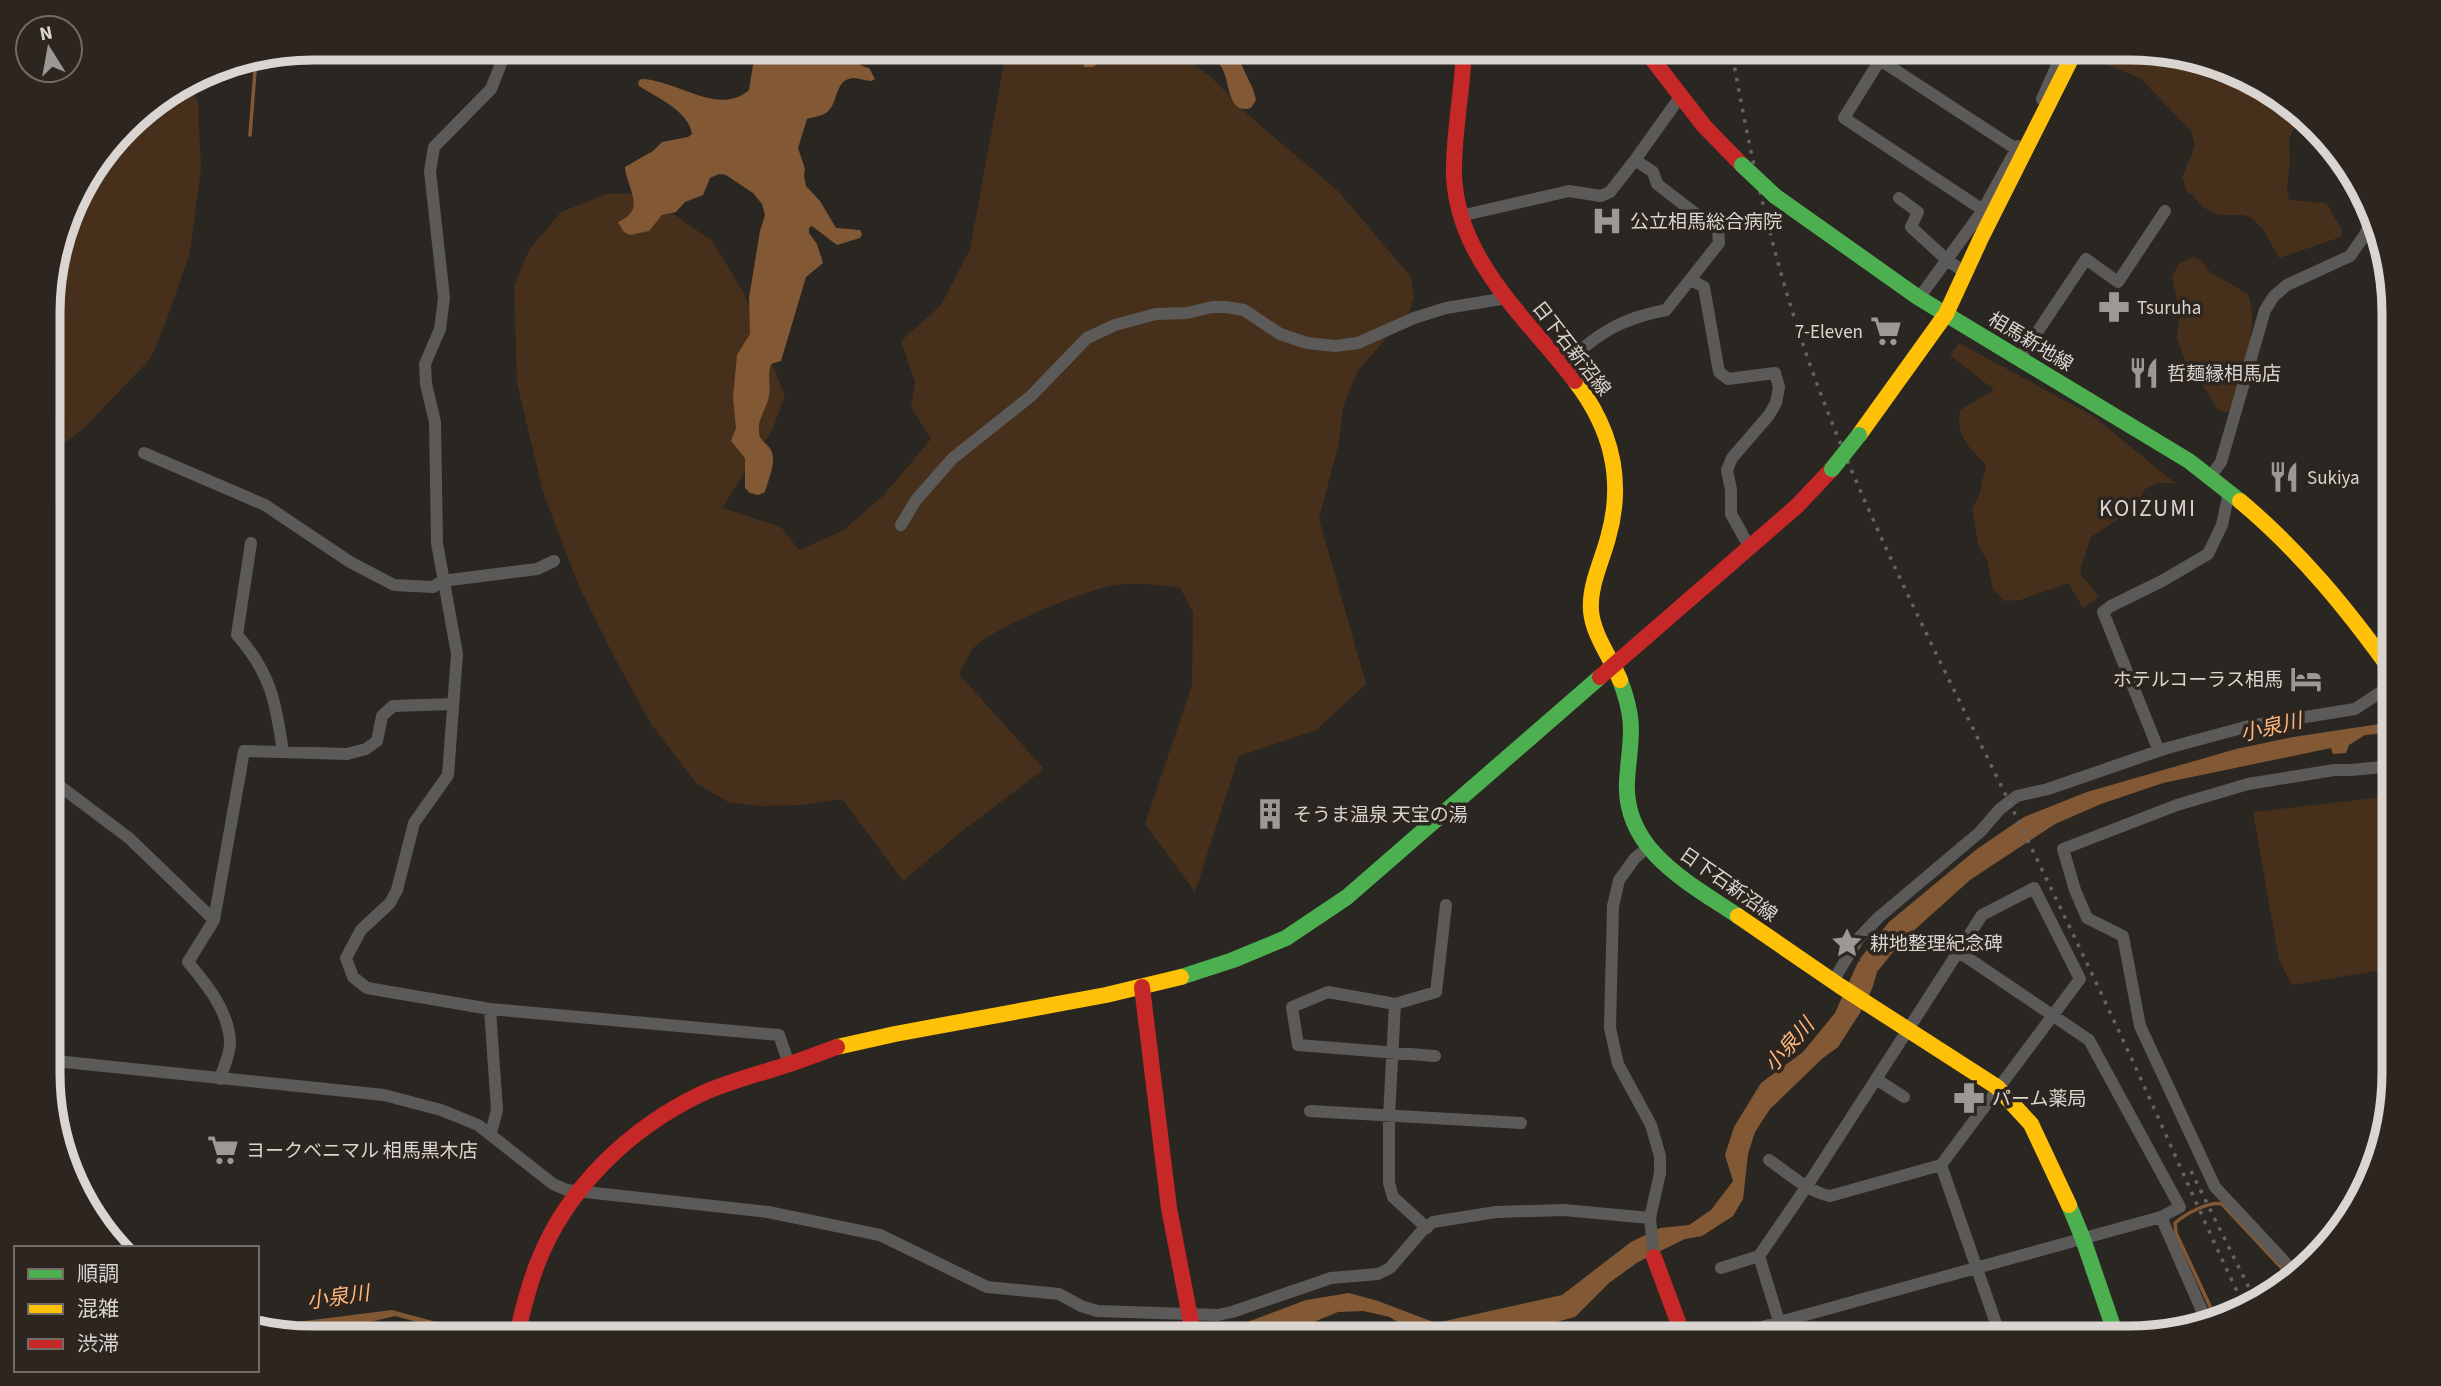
<svg xmlns="http://www.w3.org/2000/svg" width="2441" height="1386" font-family="'Source Sans 3','Noto Sans JP',sans-serif">
<style>
.green{fill:#47301b}
.water{fill:#835935}
.lines{fill:none;stroke-linecap:round;stroke-linejoin:round}
.stream{stroke:#835935;stroke-width:3.5}
.street{stroke:#5c5a58;stroke-width:12}
.fast{stroke:#4caf50;stroke-width:16}
.slow{stroke:#ffc107;stroke-width:16}
.jam{stroke:#c62828;stroke-width:16}
.rail{stroke:#666463;stroke-width:3.5;stroke-dasharray:3.5 7;stroke-linecap:butt}
.fast-bridge{stroke:#4caf50;stroke-width:16}
.labels{text-anchor:middle;stroke-width:7;stroke-linejoin:round;paint-order:stroke}
.poi-label{font-size:19px;fill:#dad5d1;stroke:#2d251f;text-anchor:start}
.street-label{font-size:19px;fill:#dad5d1;stroke:#2d251f}
.water-label{font-size:21px;font-style:italic;fill:#feb77d;stroke:#2d251f}
.quarter-label{font-size:23px;letter-spacing:2px;fill:#dad5d1;stroke:#2d251f}
.rim{fill:none;stroke:#dad5d1;stroke-width:9}
</style>
<rect width="100%" height="100%" fill="#2a2622"/>
<path class="green" d="M1007,47H1170L1211,77L1247,114L1338,191L1411,277L1414,298L1409,312L1357,372L1343,407L1339,442L1319,519L1366,684L1316,730L1239,756L1195,892L1145,824L1192,685L1193,612L1180,588C1158,585 1132,581 1110,586C1082,592 988,629 972,650C967,657 963,666 959,674L1044,769L962,831L903,881L842,799L801,805L758,806L728,802L696,783L651,724L613,655L578,584L543,492L517,383L514,286L529,250L561,212L607,194H645L712,241L744,293L785,396L772,430L722,508L781,527L799,550L842,531L884,495L931,439L911,407L915,382L901,341L941,305L970,249Z
M2097,47H2129L2197,56L2261,83L2300,120L2289,138L2290,163L2287,186L2289,200L2326,203L2342,230L2341,237L2279,258C2270,243 2260,215 2240,215C2229,215 2218,216 2208,210C2199,205 2196,196 2187,192L2182,177L2195,146L2191,131L2140,78L2102,63L2098,57Z
M191,80L198,105L201,168L190,252L168,316L151,358L84,428L49,455V279L75,195L137,113Z
M2194,257L2201,260L2210,272L2248,294C2261,329 2240,376 2231,411L2223,412L2216,407L2204,387L2188,368L2177,338L2180,314L2172,277L2179,263Z
M1959,343L2093,416L2175,483H2159L2145,489L2133,509L2091,537L2081,567V575L2099,597L2083,608L2068,583L2020,600L2005,601L1993,590L1987,560L1979,547L1972,509L1979,495L1986,465C1970,448 1955,436 1960,410L1994,390L1950,355Z
M2393,796V968L2292,985L2279,960L2253,812Z"/>
<path class="water" d="M771,47H852C855,58 857,66 869,68L875,79L871,81C865,81 859,78 854,78C832,79 840,107 824,114C819,117 812,117 807,119L798,148L805,169L804,176L806,186L820,201L836,228L860,230L862,234L860,238L837,245L812,226L809,228V233L817,244L823,263L806,277L781,361L771,364C767,375 771,385 769,396C767,408 757,419 759,432C759,441 767,443 771,450C777,462 768,480 765,492L758,495L750,493L745,488V458L731,441L736,428L733,397L737,355L750,334L749,298L760,231L765,215L762,204L753,193L726,175L719,174L710,178L703,195L685,202L676,212L662,215L649,231L630,235L624,232L618,222C648,210 626,187 625,167L653,151L662,142L688,137L692,134C689,111 656,97 639,86L638,82L641,79C678,80 719,117 749,90L753,65L768,54Z
M1097,47H1117L1114,52L1093,67H1084L1083,60Z
M1233,47L1253,89L1256,100L1251,108C1227,115 1230,81 1222,68C1217,60 1208,54 1201,48Z
M2393,722V732L2365,735L2349,745L2346,753L2333,754L2331,748L2163,783L2101,804L2055,824L1970,880L1901,942L1877,972L1872,989L1860,1013L1838,1047L1823,1058L1770,1109L1755,1132L1748,1154L1743,1199L1733,1216L1702,1236L1685,1239L1638,1262L1609,1283L1575,1317L1507,1335L1469,1338H1421L1390,1317L1363,1311L1338,1312L1275,1338L1068,1339L1089,1334L1159,1330L1229,1329L1306,1300L1349,1293L1378,1301L1436,1323L1562,1295L1631,1242L1660,1228L1689,1225L1711,1210L1733,1181L1725,1155L1734,1127L1761,1083L1803,1052L1835,1013L1859,960L1889,922L1977,849L2024,817L2087,792L2236,749L2293,737Z
M392,1310L499,1339H456L446,1330L395,1316L304,1338L257,1331V1327Z"/>
<g class="lines">
<path class="stream" d="M250,135L256,58
M2215,1317L2176,1233L2175,1223C2185,1214 2209,1201 2222,1204L2292,1279"/>
<path class="street" d="M503,47L504,56L491,89L434,147L430,171L444,298L440,329L425,364L426,384L435,422L437,543L457,654L448,775L414,823L397,890L390,903L361,930L346,958L353,977L367,988L490,1009L779,1035L789,1064
M1867,47L1880,60L2016,149
M1880,60L1844,118L1983,210
M2042,99L2065,47
M1899,198L1918,212L1911,227L1947,260L1966,273
M1460,216L1569,191L1601,196L1610,192L1635,160
M1691,280L1704,287L1719,372L1728,379L1775,373L1779,387L1776,403L1769,415L1732,458L1727,470L1731,490V514L1745,539L1752,546
M1919,298L1983,210L2018,146
M2020,358L2086,259L2118,282L2165,211
M1563,366C1595,335 1621,318 1666,310L1719,243L1718,231L1657,184L1653,172L1635,160L1680,97
M144,453L265,505L350,562L394,585L433,587L442,581L537,569L554,561
M2210,477L2221,462L2265,310L2274,296L2287,285L2350,256L2364,236L2374,216
M901,525L916,500L953,458L1031,396L1087,338L1115,325L1156,314L1187,313L1212,307H1226L1244,310L1280,334L1307,343L1335,346L1358,343L1414,318L1446,308L1507,298
M251,543L237,635C271,673 276,703 283,752
M2159,751L2103,612L2111,606L2162,581L2208,554L2222,525L2229,492
M49,778L129,838L214,920
M1647,848L1635,858L1619,880L1613,906L1610,1028L1618,1064L1651,1125L1660,1156V1173L1650,1218
M1959,952L2089,1040L2180,1207L2161,1217
M1833,981L1859,938L1879,917L1980,832L2000,809L2017,796L2048,789L2164,749L2249,726L2355,709L2393,684
M1395,1004L1389,1117V1183L1393,1197L1427,1228
M490,1009L497,1110L491,1133
M1435,1056L1298,1045L1292,1007L1328,992L1395,1004L1436,992L1446,905
M49,1058L65,1062L384,1095L441,1110L478,1125L553,1184L567,1190L768,1212L880,1235L987,1287L1059,1294L1081,1306L1097,1311L1218,1315L1232,1312L1331,1278L1378,1274L1390,1268L1421,1232L1433,1222L1496,1212L1564,1210L1650,1218L1654,1257
M220,1079C223,1068 231,1053 230,1041C228,1010 207,985 188,962L214,920L244,751L347,754L366,749L377,741L382,716L393,706L453,704
M1876,1079L1904,1097
M1310,1111L1521,1123
M1769,1160C1787,1172 1808,1192 1830,1196L1941,1165
M1721,1268L1759,1256
M2297,1275L2215,1187L2140,1026L2123,936L2087,918L2075,890L2063,849L2177,805L2248,784L2334,770H2351L2393,766
M1309,1338L1332,1329L1383,1338
M1722,1338L2161,1217L2206,1320
M1784,1338L1759,1256L1807,1186L1982,915L2034,888L2080,979L1941,1165L2001,1338
M1847,1338L1869,1332"/>
<path class="fast" d="M1775,196L1919,298L2189,461L2240,501
M1620,680C1637,725 1630,737 1627,781C1623,850 1689,883 1738,916
M1181,977L1233,960L1286,938L1347,897L1600,677
M2069,1205L2083,1239L2117,1338"/>
<path class="slow" d="M1575,381C1611,428 1625,479 1608,538C1602,561 1589,586 1591,611C1593,635 1611,658 1620,680
M1859,435L1946,314L1981,238L2077,47
M2240,501C2300,551 2348,610 2393,673
M1738,916L1840,986L1997,1087L2031,1124L2069,1205
M837,1047L895,1034L1106,995L1181,977"/>
<path class="jam" d="M1464,47C1463,90 1453,133 1454,176C1458,261 1527,318 1575,381
M1643,47L1704,126L1742,165
M1600,677L1797,506L1832,469
M1142,987L1169,1208L1194,1338
M1654,1257L1684,1338
M516,1339C522,1313 528,1287 538,1262C567,1188 630,1128 701,1094C725,1083 751,1076 777,1068C797,1062 817,1054 837,1047"/>
<path class="rail" d="M1731,47C1750,157 1775,268 1813,373C1868,523 1943,666 2013,810C2054,894 2095,979 2134,1064C2171,1145 2206,1227 2245,1308
M2191,1171L2257,1304"/>
<path class="fast-bridge" d="M1742,165L1775,196
M1832,469L1859,435"/>
</g>
<defs>
<symbol id="hospital-bare" viewBox="-9 -9 18 18"><path d="M-5-5h3v3.5h4V-5h3V5h-3V1.5h-4V5h-3Z" fill="#9c9894" stroke="#2d251f" stroke-width="2.5" paint-order="stroke"/></symbol>
<symbol id="pharmacy-bare" viewBox="-9 -9 18 18"><path d="M-2-6h4v4h4v4h-4v4h-4v-4h-4v-4h4Z" fill="#9c9894" stroke="#2d251f" stroke-width="2.5" paint-order="stroke"/></symbol>
<symbol id="supermarket-bare" viewBox="-9 -9 18 18"><path d="M-6-5.5h2.5l.6 2H6L4.5 2H-2.5L-4.4-4H-6ZM-1.5 3.2a1.3 1.3 0 1 0 .1 0ZM3 3.2a1.3 1.3 0 1 0 .1 0Z" fill="#9c9894" stroke="#2d251f" stroke-width="2.5" paint-order="stroke"/></symbol>
<symbol id="restaurant-bare" viewBox="-9 -9 18 18"><path d="M-5-6h1v4h1v-4h1v4h1v-4h1v5L-1.5 .5V6h-2V.5L-5-1ZM5-6V6H3V1.5H1.5Q1.5-4 5-6Z" fill="#9c9894" stroke="#2d251f" stroke-width="2.5" paint-order="stroke"/></symbol>
<symbol id="hotel-bare" viewBox="-9 -9 18 18"><path d="M-6-4.5h1.5V1H6V5H4.5V3h-9V5H-6ZM-4 0a1.8 1.8 0 1 1 3.6 0ZM.5 0V-2.5h3Q6-2.5 6 0Z" fill="#9c9894" stroke="#2d251f" stroke-width="2.5" paint-order="stroke"/></symbol>
<symbol id="building-bare" viewBox="-9 -9 18 18"><path d="M-4-6H4V6H1V3H-1V6H-4ZM-2.5-4.3h1.7v1.8h-1.7ZM.8-4.3h1.7v1.8H.8ZM-2.5-1h1.7V.8h-1.7ZM.8-1h1.7V.8H.8Z" fill="#9c9894" stroke="#2d251f" stroke-width="2.5" paint-order="stroke"/></symbol>
<symbol id="sight-bare" viewBox="-9 -9 18 18"><path d="M0-6L1.8-2.2L6-1.7L2.9 1.2L3.7 5.4L0 3.3L-3.7 5.4L-2.9 1.2L-6-1.7L-1.8-2.2Z" fill="#9c9894" stroke="#2d251f" stroke-width="2.5" paint-order="stroke"/></symbol>
</defs>
<g fill-rule="evenodd">
<use href="#hospital-bare" x="1585" y="199" width="44" height="44"/>
<use href="#pharmacy-bare" x="2092" y="285" width="44" height="44"/>
<use href="#supermarket-bare" x="1864" y="309" width="44" height="44"/>
<use href="#restaurant-bare" x="2122" y="351" width="44" height="44"/>
<use href="#restaurant-bare" x="2262" y="455" width="44" height="44"/>
<use href="#hotel-bare" x="2284" y="657" width="44" height="44"/>
<use href="#building-bare" x="1248" y="792" width="44" height="44"/>
<use href="#sight-bare" x="1825" y="921" width="44" height="44"/>
<use href="#pharmacy-bare" x="1947" y="1076" width="44" height="44"/>
<use href="#supermarket-bare" x="201" y="1128" width="44" height="44"/>
</g>
<g class="labels">
<g class="poi-label">
<text x="1630" y="228">公立相馬総合病院</text>
<text x="2137" y="314">Tsuruha</text>
<text x="1863" y="338" text-anchor="end">7-Eleven</text>
<text x="2167" y="380">哲麺縁相馬店</text>
<text x="2307" y="484">Sukiya</text>
<text x="2283" y="686" text-anchor="end">ホテルコーラス相馬</text>
<text x="1293" y="821">そうま温泉 天宝の湯</text>
<text x="1870" y="950">耕地整理紀念碑</text>
<text x="1992" y="1105">パーム薬局</text>
<text x="246" y="1157">ヨークベニマル 相馬黒木店</text>
</g>
<g class="street-label">
<text transform="translate(2031 341) rotate(31)" y="7">相馬新地線</text>
<text transform="translate(1572 348) rotate(52)" y="7">日下石新沼線</text>
<text transform="translate(1729 884) rotate(35)" y="7">日下石新沼線</text>
</g>
<g class="water-label">
<text transform="translate(2271 727) rotate(-13)" y="7">小泉川</text>
<text transform="translate(1789 1045) rotate(-49)" y="7">小泉川</text>
<text transform="translate(338 1297) rotate(-8)" y="7">小泉川</text>
</g>
<g class="quarter-label">
<text x="2148" y="516">KOIZUMI</text>
</g>
</g>
<path d="M0 0H2441V1386H0ZM313 60H2129A253 253 0 0 1 2382 313V1073A253 253 0 0 1 2129 1326H313A253 253 0 0 1 60 1073V313A253 253 0 0 1 313 60Z" fill="#2d251f" fill-rule="evenodd"/>
<path class="rim" d="M313 60H2129A253 253 0 0 1 2382 313V1073A253 253 0 0 1 2129 1326H313A253 253 0 0 1 60 1073V313A253 253 0 0 1 313 60Z"/>
<rect x="14" y="1246" width="245" height="126" fill="#2d251f" stroke="#726b66" stroke-width="2"/>
<rect x="28" y="1269" width="35" height="10" fill="#4caf50" stroke="#726b66" stroke-width="2"/>
<text x="77" y="1281" font-size="21" fill="#dad5d1">順調</text>
<rect x="28" y="1304" width="35" height="10" fill="#ffc107" stroke="#726b66" stroke-width="2"/>
<text x="77" y="1316" font-size="21" fill="#dad5d1">混雑</text>
<rect x="28" y="1339" width="35" height="10" fill="#c62828" stroke="#726b66" stroke-width="2"/>
<text x="77" y="1351" font-size="21" fill="#dad5d1">渋滞</text>
<g transform="translate(49 49) rotate(349)"><circle r="33" fill="#2d251f" stroke="#726b66" stroke-width="2"/>
<path d="M0-5L12 26L0 18L-12 26Z" fill="#9c9894"/>
<text y="-10" font-size="19" font-weight="bold" text-anchor="middle" fill="#dad5d1">N</text>
</g>
</svg>
